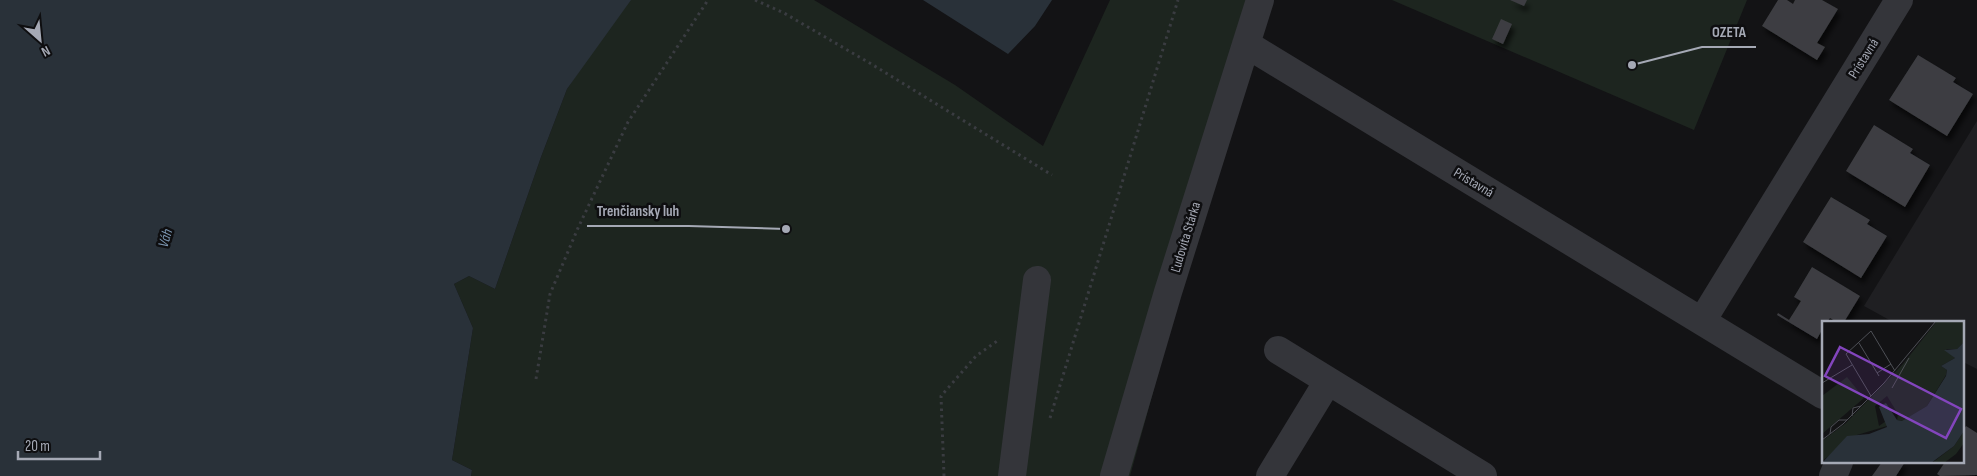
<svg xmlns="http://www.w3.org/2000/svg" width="1977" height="476" font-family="'Sofia Sans Condensed',sans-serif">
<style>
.built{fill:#1f1f22}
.green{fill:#1d251f}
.water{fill:#293139}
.building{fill:#3d3e42;filter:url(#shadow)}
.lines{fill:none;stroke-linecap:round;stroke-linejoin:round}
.path{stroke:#3a3c41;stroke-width:3;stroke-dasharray:2.5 4;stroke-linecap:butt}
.minor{stroke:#34353a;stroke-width:28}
.labels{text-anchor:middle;stroke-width:5;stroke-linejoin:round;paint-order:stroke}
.street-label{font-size:14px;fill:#a5a9b5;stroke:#0e0e10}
.water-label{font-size:15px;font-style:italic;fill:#7b96b1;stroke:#0e0e10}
.inset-road{fill:none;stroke:#4d4f55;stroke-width:1}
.view{fill:#8345bd;fill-opacity:0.15;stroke:#8345bd;stroke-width:2.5}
.inset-edge{fill:none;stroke:#a5a9b5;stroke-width:2.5}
.leader{fill:none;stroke:#a5a9b5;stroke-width:2}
.callout-dot{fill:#a5a9b5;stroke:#0e0e10;stroke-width:2}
.callout-label{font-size:15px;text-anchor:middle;font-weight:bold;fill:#a5a9b5;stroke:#0e0e10;stroke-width:5;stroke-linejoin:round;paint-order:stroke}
</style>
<defs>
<filter id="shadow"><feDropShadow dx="3" dy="5.5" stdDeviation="2.5" flood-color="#0009"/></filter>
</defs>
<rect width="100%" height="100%" fill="#131315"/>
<path class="built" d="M1977,121V369L1963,362V322H1893L1864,306Z"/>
<path class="green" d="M627,0H814L955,85L1043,146L1110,0H1261L1130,476H471L472,470L452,460L473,328L454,284L469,276L495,289L541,157L567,89Z
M1392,0H1747L1694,130Z"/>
<path class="water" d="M0,0H631L567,89L541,157L495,289L469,276L454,284L473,328L452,460L472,470L471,476H0Z
M923,0H1052L1035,26L1008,54Z"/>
<path class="building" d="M1510,0H1527L1524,6Z
M1778,0H1787L1793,4L1795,0H1822L1838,9L1817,43L1825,47L1817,60L1762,26Z
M1501,19L1512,24L1503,44L1492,39Z
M1918,55L1956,78L1953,82L1973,94L1947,136L1889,100Z
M1874,125L1913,149L1910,153L1930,165L1905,207L1846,171Z
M1831,197L1870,220L1867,224L1887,236L1861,278L1803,242Z
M1812,267L1860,296L1844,322H1837L1830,318L1827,322H1823V328L1817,339L1777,315L1778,313L1789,320L1801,301L1794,297Z
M1966,426L1977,433V475L1940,476L1937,474L1945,462H1963V431Z
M1882,462H1905L1896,476H1872Z"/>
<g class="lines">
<path class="path" d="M755,0L784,13L873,65L1052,175
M536,379L550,294L578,228L628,122L708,0
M1050,418L1178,0
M944,476L941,396L976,356L1000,339"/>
<path class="minor" d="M1246,44L1823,395
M1702,321L1899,0
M1278,350L1483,476
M1012,476L1037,280
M1114,476L1168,292L1260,0
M1270,476L1328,381
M1833,476L1839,462"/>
</g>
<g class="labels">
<g class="street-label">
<text transform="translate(1863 58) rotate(-58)" y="5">Prístavná</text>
<text transform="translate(1474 182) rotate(31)" y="5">Prístavná</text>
<text transform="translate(1185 237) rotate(-73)" y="5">Ľudovíta Stárka</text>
</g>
<g class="water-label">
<text transform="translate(165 238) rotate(-74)" y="5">Váh</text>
</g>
</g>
<g transform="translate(1822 321)">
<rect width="142" height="142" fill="#131315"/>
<path d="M115,0H142V21L135,28H124L133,37L119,45L125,49L124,54L105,85L81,100L75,99L76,93L65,75L53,85L57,105L64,100L65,105L35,114L0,140V120L24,102L81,43ZM25,56L42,77L0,113V75ZM142,110V122L134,133L122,142H110L132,125Z" fill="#1d251f"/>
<path d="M142,21V110L132,125L109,142H0L25,115L47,113L65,106L57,86L62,83L64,82L75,99L80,100L105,85L124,55L125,49L119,45L133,37L122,29L135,28Z" fill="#293139"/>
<path class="inset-road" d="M37,22L57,55M55,52L69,43M0,62L30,44M70,67L87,37M49,75L24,33L49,10L73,50M30,95L31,87L39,85M8,113L9,106L17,99H25M0,119L21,103L62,62L114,0"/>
<path class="view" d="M18,26L139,88L124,117L3,55Z"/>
<rect width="142" height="142" class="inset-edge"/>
</g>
<path class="leader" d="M1632 65L1702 47H1756M786 229L689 226H587"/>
<g class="callout-dot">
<circle cx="1632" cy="65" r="5"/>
<circle cx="786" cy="229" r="5"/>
</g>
<g class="callout-label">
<text x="1729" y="37">OZETA</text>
<text x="638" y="216">Trenčiansky luh</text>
</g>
<g transform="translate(40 40) rotate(153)" stroke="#0e0e10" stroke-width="4" paint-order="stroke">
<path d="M0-4L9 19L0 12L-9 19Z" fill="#a5a9b5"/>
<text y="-8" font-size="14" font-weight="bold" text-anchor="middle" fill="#a5a9b5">N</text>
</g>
<path d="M18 451v8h82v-8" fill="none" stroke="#a5a9b5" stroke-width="2.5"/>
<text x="25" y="451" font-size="15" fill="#a5a9b5" stroke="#0e0e10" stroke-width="4" paint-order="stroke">20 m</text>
</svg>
